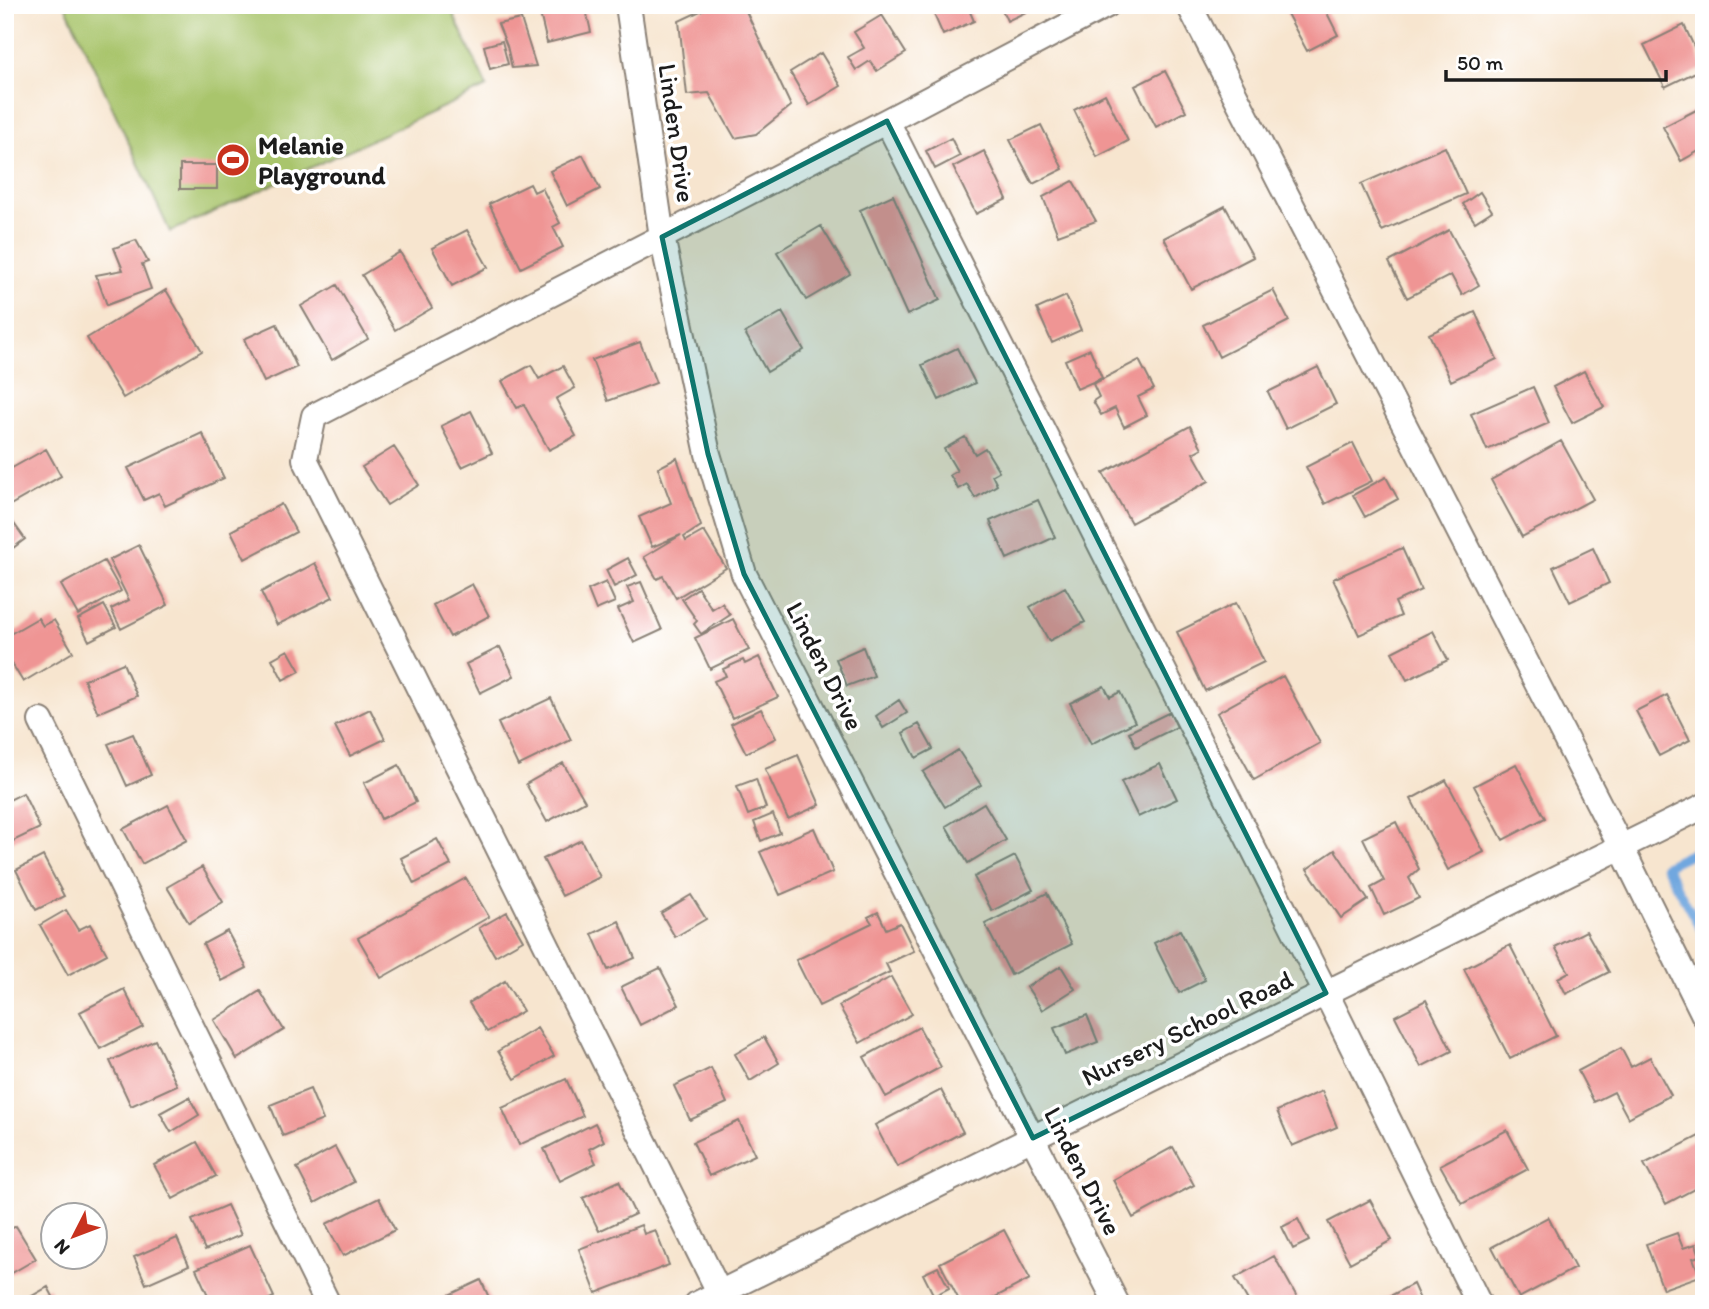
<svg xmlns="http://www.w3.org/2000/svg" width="1709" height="1309" font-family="Itim,sans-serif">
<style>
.green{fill:#a9c56c;stroke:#627044;stroke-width:2}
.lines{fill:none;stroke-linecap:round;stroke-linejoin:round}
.stream{stroke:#71a7df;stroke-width:9}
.building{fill:#ef9594}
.street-casing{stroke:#8a8076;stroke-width:28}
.street{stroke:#fff;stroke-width:24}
.marked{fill:#0f766e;fill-opacity:0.2;stroke:#0f766e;stroke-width:5;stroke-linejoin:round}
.labels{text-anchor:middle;stroke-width:7;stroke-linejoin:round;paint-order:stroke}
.street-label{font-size:26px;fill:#1c1c1c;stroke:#fff}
.poi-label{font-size:26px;font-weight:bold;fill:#1c1c1c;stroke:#fff;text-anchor:start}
</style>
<rect width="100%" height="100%" fill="#fff"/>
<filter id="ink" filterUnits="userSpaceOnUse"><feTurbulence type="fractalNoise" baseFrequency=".0143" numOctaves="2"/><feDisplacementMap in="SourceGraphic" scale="14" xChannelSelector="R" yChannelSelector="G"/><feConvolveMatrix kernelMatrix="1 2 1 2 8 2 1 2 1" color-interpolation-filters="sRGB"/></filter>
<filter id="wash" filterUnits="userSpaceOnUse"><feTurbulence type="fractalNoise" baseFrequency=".00686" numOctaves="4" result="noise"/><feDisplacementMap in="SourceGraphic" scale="28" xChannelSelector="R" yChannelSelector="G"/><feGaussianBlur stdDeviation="1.57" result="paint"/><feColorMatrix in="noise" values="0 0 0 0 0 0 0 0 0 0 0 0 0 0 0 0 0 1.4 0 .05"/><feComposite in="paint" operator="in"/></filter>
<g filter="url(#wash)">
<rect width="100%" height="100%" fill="#f7e5cf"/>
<path class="green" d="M65,5H449L487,87L170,232Z"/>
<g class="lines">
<path class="stream" d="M1704,847L1665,866L1704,935"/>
</g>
<g id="blocks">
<path class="building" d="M538,5H585L591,32L547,43Z
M713,5H742L744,7L791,106L756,134L735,138L709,93L687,95L679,21Z
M942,5H967L974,21L943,35L932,10Z
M1000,5H1040L1007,21Z
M1289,5H1323L1338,35L1307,51L1284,8Z
M882,15L906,53L877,71L870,61L856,70L848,57L864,48L854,32Z
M521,19L536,66L512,68L507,46L498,24Z
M1684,25L1704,68L1665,87L1644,45Z
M502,41L508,64L490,69L484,46Z
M821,53L841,86L809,105L790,72Z
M1165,71L1186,111L1156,127L1135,86Z
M1105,94L1128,141L1097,157L1074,110Z
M1704,106V148L1681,161L1663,127Z
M1041,125L1063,169L1033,184L1010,140Z
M951,138L960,156L935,169L926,151Z
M1445,147L1466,194L1382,231L1361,184Z
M984,151L1007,199L976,214L953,167Z
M583,155L600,189L567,206L550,171Z
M180,165H217V189H180Z
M1073,181L1096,221L1058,235L1043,197Z
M530,184L534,192L542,188L560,223L553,227L563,247L521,268L489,204Z
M1480,192L1492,211L1475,222L1463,204Z
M893,195L940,300L907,315L860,210Z
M1225,206L1253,257L1191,289L1164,238Z
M821,226L850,274L806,300L777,252Z
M467,230L488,267L452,286L432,248Z
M1449,230L1479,285L1462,295L1451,275L1407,298L1389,262Z
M136,240L148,262L142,264L151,289L107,305L96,275L123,270L114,248Z
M400,252L432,308L395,330L362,275Z
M337,285L368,339L332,360L301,306Z
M166,290L202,351L123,398L87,338Z
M1273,290L1289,321L1219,357L1203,325Z
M1066,296L1081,330L1052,343L1037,309Z
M782,312L804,350L767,372L745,333Z
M1475,312L1497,359L1451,381L1429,334Z
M277,324L297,367L264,382L244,339Z
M640,342L656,383L608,401L592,360Z
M957,348L975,383L939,400L922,365Z
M1090,349L1102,378L1077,389L1065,360Z
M1139,360L1154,389L1138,397L1147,415L1124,427L1115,408L1101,415L1093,401L1099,397L1093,384Z
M531,365L539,379L563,366L575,388L556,399L576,436L549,450L524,405L517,408L502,381Z
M1318,367L1336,404L1286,429L1268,392Z
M1584,371L1604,407L1572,423L1553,387Z
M1533,387L1549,423L1487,450L1471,414Z
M471,411L492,453L462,467L441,426Z
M1190,426L1202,448L1193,453L1209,481L1131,523L1103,473Z
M202,433L224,478L165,506L159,493L144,500L128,468Z
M965,437L975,454L985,448L999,471L992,475L997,485L975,498L967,484L958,489L950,475L957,471L944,449Z
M1561,441L1593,499L1522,537L1491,480Z
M1353,443L1372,481L1325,504L1306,467Z
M394,447L419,485L387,505L362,467Z
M46,449L61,476L5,508V472Z
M677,458L701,526L684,537L686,541L704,531L726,568L676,598L663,576L657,579L644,557L681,535L652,547L639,517L671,503L658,468Z
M1386,477L1398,499L1365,517L1353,495Z
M1038,500L1055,537L1007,559L990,521Z
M281,504L296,532L245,559L231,531Z
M5,511L25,539L5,554Z
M139,545L168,605L121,629L111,609L129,600L109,560Z
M1402,548L1421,590L1395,602L1401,616L1359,635L1333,579Z
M1593,548L1609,583L1570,602L1553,567Z
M628,558L637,575L614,587L606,570Z
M104,561L121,591L78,615L61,585Z
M315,563L333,597L277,625L261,592Z
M606,582L615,602L596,610L588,590Z
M641,582L662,630L634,643L618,609L634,602L627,587Z
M472,584L489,616L450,637L433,605Z
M1065,587L1085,622L1049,641L1030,607Z
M698,588L712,609L722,603L730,615L701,634L694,624L697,621L682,599Z
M1236,603L1264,662L1205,691L1177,632Z
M104,605L116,627L89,641L78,619Z
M38,618L43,626L54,620L73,652L23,682L5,652V637Z
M733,619L749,650L710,669L695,638Z
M1433,631L1448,660L1407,680L1392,652Z
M500,647L514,676L480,693L466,664Z
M863,647L874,676L847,686L836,659Z
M288,650L300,671L283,680L272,659Z
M759,657L778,697L732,718L714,681L726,676L723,669L743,660L745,664Z
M123,663L137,696L98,713L84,680Z
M1283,676L1320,743L1254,780L1217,713Z
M1104,686L1110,697L1120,692L1135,722L1091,744L1070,703Z
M1667,695L1690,740L1659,756L1636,711Z
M551,698L571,740L518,766L498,723Z
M899,700L907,713L883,728L876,716Z
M370,709L385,739L350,756L335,726Z
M761,709L776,738L746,753L731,724Z
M1170,712L1177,727L1136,747L1129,732Z
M919,724L933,749L916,758L903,733Z
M133,734L151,775L127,786L108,744Z
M958,750L981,785L945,807L923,772Z
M798,755L820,805L788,819L765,769Z
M563,763L585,801L547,822L526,784Z
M1160,764L1177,799L1138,817L1121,782Z
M1516,764L1545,818L1503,840L1474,786Z
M399,765L416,802L381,819L364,783Z
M756,779L766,808L748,815L737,786Z
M1446,780L1484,852L1448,870L1411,799Z
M23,793L40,828L5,845V802Z
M984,803L1006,840L968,863L946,826Z
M168,805L187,840L142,864L123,829Z
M773,814L780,833L761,841L754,822Z
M1396,822L1419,869L1409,878L1419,898L1384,915L1371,888L1384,881L1363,838Z
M814,828L833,872L780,895L760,852Z
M437,839L451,865L414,884L401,858Z
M581,840L600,877L562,896L543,859Z
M1335,850L1368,900L1341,918L1307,869Z
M43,856L64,896L36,910L16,870Z
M1015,856L1033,890L992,911L974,877Z
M202,867L223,902L189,923L167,887Z
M466,878L489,917L381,978L358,938Z
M1047,893L1072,944L1011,975L985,924Z
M691,895L706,919L675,937L661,913Z
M66,910L78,930L90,924L107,954L68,975L40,925Z
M507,912L523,940L495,956L479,928Z
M878,912L886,929L900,923L914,951L886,964L890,972L819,1006L796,960L872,923L868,917Z
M619,921L635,958L608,970L592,934Z
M1180,930L1205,980L1179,993L1154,943Z
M227,931L247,968L222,981L203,944Z
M1586,931L1609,972L1566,994L1558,978L1569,972L1555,947Z
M1510,945L1556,1036L1510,1059L1464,969Z
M1061,966L1075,989L1042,1010L1027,987Z
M660,968L679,1005L640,1025L621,987Z
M891,977L912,1014L860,1043L839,1006Z
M505,981L523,1011L487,1032L469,1003Z
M124,989L143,1027L100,1049L80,1012Z
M260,991L284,1030L237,1059L214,1020Z
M1426,1000L1452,1051L1421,1067L1395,1016Z
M1087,1015L1098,1042L1065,1055L1054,1028Z
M919,1027L941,1067L886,1097L864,1057Z
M537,1028L554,1056L515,1079L498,1051Z
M764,1037L779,1063L750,1081L735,1054Z
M155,1040L177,1085L131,1106L110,1061Z
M1621,1048L1631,1067L1650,1057L1671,1095L1628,1118L1614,1092L1594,1102L1578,1071Z
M711,1068L727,1103L690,1120L674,1086Z
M566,1079L583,1116L519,1145L502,1108Z
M310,1089L323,1120L283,1136L270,1105Z
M941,1090L963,1132L897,1167L875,1125Z
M1322,1091L1337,1127L1292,1146L1277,1111Z
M189,1097L199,1115L171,1132L160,1113Z
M739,1121L755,1155L709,1176L693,1142Z
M595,1123L604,1141L589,1149L596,1163L560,1181L544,1149Z
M1507,1130L1528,1169L1462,1204L1440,1165Z
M1699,1136L1704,1146V1184L1666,1204L1644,1164Z
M197,1142L216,1176L173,1199L154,1165Z
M335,1147L354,1182L315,1203L297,1168Z
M1173,1147L1194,1185L1133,1218L1113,1180Z
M619,1181L635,1214L599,1231L583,1198Z
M379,1198L395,1230L343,1256L326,1224Z
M1370,1200L1392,1240L1350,1263L1328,1222Z
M227,1205L241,1235L205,1250L192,1220Z
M1548,1217L1575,1268L1519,1298L1492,1247Z
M1298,1219L1309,1241L1293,1249L1282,1227Z
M641,1225L644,1234L655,1230L669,1265L596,1293L579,1249Z
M16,1226L36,1259L5,1277V1232Z
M1004,1230L1030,1279L982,1304H961L940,1263Z
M1677,1233L1683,1248L1696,1244L1700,1256L1693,1258L1700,1276L1663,1289L1646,1244Z
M177,1238L189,1265L146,1284L134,1257Z
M250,1245L274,1297L259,1304H212L196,1269Z
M1274,1256L1301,1304H1250L1235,1278Z
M938,1267L949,1288L934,1296L923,1274Z
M481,1280L492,1304H440L438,1300Z
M1413,1284L1422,1304H1375Z
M48,1287L57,1304H18Z"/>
</g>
</g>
<g filter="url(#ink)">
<use href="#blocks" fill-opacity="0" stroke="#8a8076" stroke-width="2"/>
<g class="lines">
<defs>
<path id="street" d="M628,5L662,237L708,454L744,574L1117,1304
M1189,5L1621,847L1704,1015
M887,121L1326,993L1479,1304
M41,721L328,1304
M697,1304L1704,806
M725,1304L305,459L314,416L887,121L1107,5"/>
</defs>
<use href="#street" class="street-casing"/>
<use href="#street" class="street"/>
</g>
</g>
<path class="marked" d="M887,121L1326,993L1033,1138L744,574L708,454L662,237Z"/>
<defs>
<symbol id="stadium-disc" viewBox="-11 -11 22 22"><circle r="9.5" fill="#c8321e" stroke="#fff"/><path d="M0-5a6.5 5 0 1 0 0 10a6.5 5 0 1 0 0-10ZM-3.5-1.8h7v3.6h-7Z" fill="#fff"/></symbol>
</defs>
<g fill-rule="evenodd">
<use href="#stadium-disc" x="214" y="141" width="38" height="38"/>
</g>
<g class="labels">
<g class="street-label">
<text transform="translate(677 133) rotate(82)" y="9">Linden Drive</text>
<text transform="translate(825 666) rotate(63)" y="9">Linden Drive</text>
<text transform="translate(1187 1028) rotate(-26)" y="9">Nursery School Road</text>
<text transform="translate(1083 1171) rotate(63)" y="9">Linden Drive</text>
</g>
<g class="poi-label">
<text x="258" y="154">Melanie<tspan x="258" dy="30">Playground</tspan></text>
</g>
</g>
<rect width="1709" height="1309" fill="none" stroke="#fff" stroke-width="28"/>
<g transform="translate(74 1236) rotate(228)"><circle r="33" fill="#ffffff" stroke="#a4a4a4" stroke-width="2"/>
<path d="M0-5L12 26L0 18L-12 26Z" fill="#c8321e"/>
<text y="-10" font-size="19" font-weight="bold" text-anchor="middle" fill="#1c1c1c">N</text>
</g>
<path d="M1446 70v10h220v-10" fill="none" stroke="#1c1c1c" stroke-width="3.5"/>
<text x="1457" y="70" font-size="21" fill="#1c1c1c" stroke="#ffffff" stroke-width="5" paint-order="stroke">50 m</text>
</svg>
